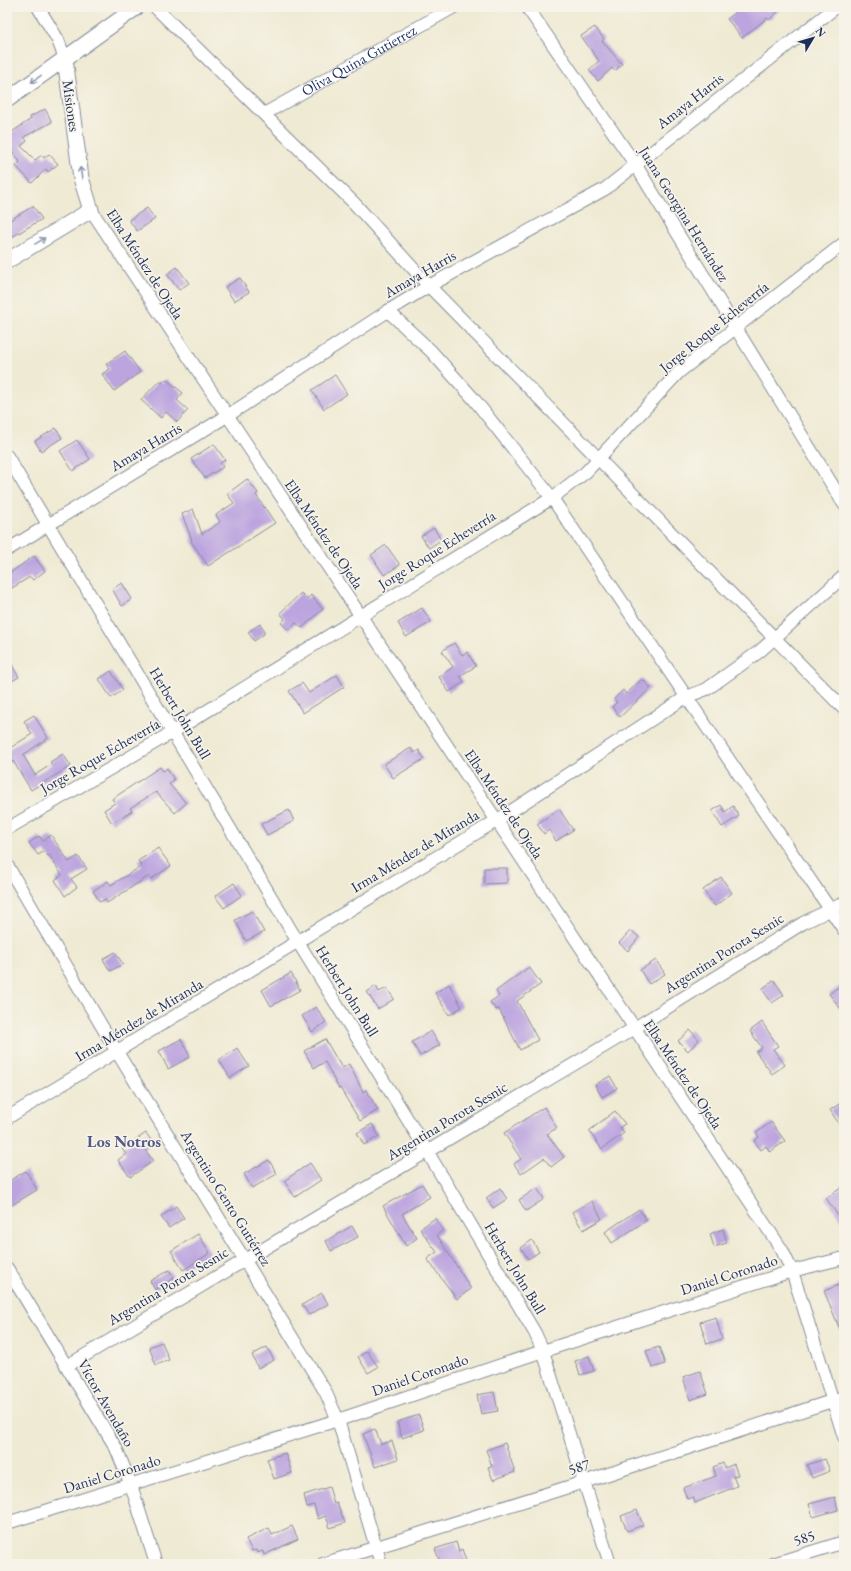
<svg xmlns="http://www.w3.org/2000/svg" width="851" height="1571" font-family="'EB Garamond',serif">
<style>
.building{fill:#bca4df}
.lines{fill:none;stroke-linecap:round;stroke-linejoin:round}
.minor-casing{stroke:#858c98;stroke-width:14}
.tertiary-casing{stroke:#858c98;stroke-width:17}
.minor{stroke:#fff;stroke-width:12}
.tertiary{stroke:#fff;stroke-width:15}
.oneway{stroke:#8d97ae}
.labels{text-anchor:middle;stroke-width:3.5;stroke-linejoin:round;paint-order:stroke}
.street-label{font-size:15px;fill:#1b2f5e;stroke:#f7f3e8}
.neighbourhood-label{font-size:16px;font-weight:bold;fill:#53588b;stroke:#f7f3e8}
</style>
<rect width="100%" height="100%" fill="#f7f3e8"/>
<filter id="ink" filterUnits="userSpaceOnUse"><feTurbulence type="fractalNoise" baseFrequency=".025" numOctaves="2"/><feDisplacementMap in="SourceGraphic" scale="8" xChannelSelector="R" yChannelSelector="G"/><feConvolveMatrix kernelMatrix="1 2 1 2 8 2 1 2 1" color-interpolation-filters="sRGB"/></filter>
<filter id="wash" filterUnits="userSpaceOnUse"><feTurbulence type="fractalNoise" baseFrequency=".012" numOctaves="4" result="noise"/><feDisplacementMap in="SourceGraphic" scale="16" xChannelSelector="R" yChannelSelector="G"/><feGaussianBlur stdDeviation="0.9" result="paint"/><feColorMatrix in="noise" values="0 0 0 0 0 0 0 0 0 0 0 0 0 0 0 0 0 1.4 0 .05"/><feComposite in="paint" operator="in"/></filter>
<g filter="url(#wash)">
<rect width="100%" height="100%" fill="#efead3"/>
<g id="blocks">
<path class="building" d="M743,7H783L769,20L767,18L742,38L727,19Z
M595,27L604,39L602,41L622,64L615,71L612,68L598,81L589,70L599,61L581,36Z
M45,109L52,122L24,137L27,141L21,146L35,160L42,155L44,158L49,154L58,164L48,172L46,169L32,183L16,166L20,162L7,143V131L9,134L31,119L30,117Z
M33,206L42,219L12,237L7,229V222Z
M147,208L155,219L137,231L129,220Z
M177,267L189,283L179,290L167,274Z
M240,278L249,292L234,301L225,287Z
M125,351L140,372L114,391L102,374L110,369L106,364Z
M335,375L347,394L324,409L312,390Z
M166,379L183,393L177,400L188,410L177,422L166,412L161,418L141,400L159,381L162,383Z
M56,428L62,438L41,451L35,441Z
M77,440L90,459L73,471L60,451Z
M214,444L225,460L220,463L223,467L205,478L191,459Z
M247,479L258,493L256,495L275,523L208,566L191,541L192,540L182,514L193,509L202,534L220,522L216,515L234,503L227,494Z
M434,528L441,540L429,548L421,536Z
M386,545L400,565L384,575L371,555Z
M34,556L45,571L33,580L30,577L7,591V575Z
M122,583L132,599L122,606L112,589Z
M301,593L307,599L311,595L323,609L302,628L296,623L288,630L281,623L285,619L280,613Z
M422,608L431,622L406,637L398,623Z
M260,624L264,630V634L254,641L248,632Z
M454,643L462,655L467,652L476,666L460,676L464,682L449,692L439,677L453,667L442,651Z
M7,657L19,677L7,684Z
M111,671L123,690L111,698L99,679Z
M337,675L344,687L303,713L289,691L302,683L309,693Z
M642,679L651,688L620,717L612,707L617,702L614,699L623,690L626,694Z
M34,715L48,738L23,755L35,775L52,764L50,762L63,754L71,766L31,790L13,761L7,765V750L32,734L24,721Z
M411,748L414,753L419,750L424,759L393,778L384,764Z
M160,767L163,771L167,768L174,780L169,784L186,803L175,813L156,792L130,808L132,811L112,823L104,810L115,803L112,799Z
M721,805L725,812L733,806L739,816L722,827L712,811Z
M559,809L573,830L556,841L549,830L544,834L537,824Z
M289,810L294,821L267,835L261,824Z
M51,835L69,862L78,856L87,869L71,879L77,887L65,896L55,880L62,875L49,855L48,856L45,851L38,855L29,843L39,836L43,841Z
M158,848L171,866L151,879L149,876L107,903L105,899L100,902L93,891L108,881L111,885L142,866L138,861Z
M484,868H507V883L484,884Z
M721,877L732,893L715,906L703,890Z
M234,883L242,895L224,908L215,896Z
M252,911L264,932L246,941L235,920Z
M631,930L639,937L628,951L619,943Z
M115,952L123,964L110,971L103,959Z
M656,960L665,974L649,984L640,970Z
M529,967L541,984L517,1001L538,1040L520,1050L499,1009L496,1010L490,1002L499,996L496,991Z
M291,973L300,990L271,1006L262,990Z
M774,980L784,995L772,1003L762,989Z
M844,983V1013L829,994Z
M449,984L462,1007L449,1015L435,993Z
M376,986L379,992L387,988L394,999L378,1009L367,992Z
M316,1007L326,1022L312,1032L302,1016Z
M762,1022L778,1046L773,1049L785,1065L772,1074L756,1052L762,1048L750,1031Z
M690,1030L699,1040L688,1051L678,1041Z
M431,1031L440,1045L420,1056L412,1042Z
M181,1039L190,1057L168,1069L159,1051Z
M325,1039L342,1068L349,1064L363,1092L366,1090L378,1110L360,1121L340,1088L339,1089L325,1062L314,1068L304,1051Z
M237,1048L249,1066L230,1078L219,1060Z
M610,1076L617,1088L602,1097L595,1085Z
M844,1101V1132L830,1110Z
M544,1107L557,1128L547,1134L564,1157L551,1167L544,1158L521,1174L514,1164L521,1159L504,1133Z
M615,1111L625,1124L620,1127L624,1133L602,1149L589,1131Z
M771,1122L785,1141L770,1152L766,1146L761,1150L754,1141L759,1137L756,1133Z
M372,1124L379,1136L364,1145L357,1133Z
M146,1133L153,1143L144,1148L153,1161L130,1177L118,1160L126,1154L122,1149Z
M269,1160L277,1174L252,1188L244,1174Z
M310,1163L321,1180L295,1197L284,1181Z
M26,1171L37,1190L10,1206L7,1200V1182Z
M422,1184L430,1197L402,1214L417,1238L406,1246L383,1206Z
M844,1186V1224L826,1198Z
M500,1188L507,1199L493,1208L486,1198Z
M537,1188L544,1199L526,1211L519,1200Z
M592,1201L602,1219L583,1230L572,1212Z
M176,1206L184,1218L169,1228L161,1217Z
M639,1209L647,1220L612,1243L605,1232Z
M435,1218L443,1230L437,1235L471,1289L457,1299L427,1259L437,1252L420,1229Z
M352,1226L358,1237L331,1251L326,1241Z
M723,1229L727,1243L714,1247L710,1234Z
M198,1234L210,1253L183,1270L171,1251Z
M532,1240L539,1252L528,1259L521,1248Z
M169,1270L174,1278L155,1290L150,1281Z
M844,1283V1339L824,1291Z
M322,1293L328,1304L309,1315L302,1305Z
M716,1317L722,1339L707,1344L700,1322Z
M162,1342L169,1360L156,1365L149,1347Z
M267,1347L274,1360L258,1368L252,1355Z
M659,1347L665,1364L652,1368L646,1351Z
M367,1351L378,1367L368,1373L358,1357Z
M589,1356L594,1371L580,1375L575,1361Z
M700,1371L708,1394L690,1400L683,1377Z
M494,1392L498,1411L481,1414L477,1395Z
M419,1415L424,1430L402,1438L397,1422Z
M375,1429L381,1444L392,1441L398,1459L375,1467L363,1434Z
M505,1443L515,1472L493,1480L488,1467L492,1466L486,1450Z
M285,1453L292,1473L274,1479L267,1459Z
M825,1459L830,1471L812,1478L807,1465Z
M723,1463L725,1468L734,1464L738,1475L733,1476L737,1486L695,1503L693,1497L687,1499L683,1488L716,1476L713,1467Z
M329,1487L334,1504L337,1503L345,1523L330,1528L326,1516L318,1519L314,1505L307,1507L304,1495Z
M835,1497L838,1510L813,1517L809,1504Z
M637,1510L643,1525L627,1531L621,1516Z
M292,1526L298,1539L264,1555L263,1551L257,1553L256,1550L252,1551L246,1539L269,1528L272,1535Z
M456,1542L459,1551L462,1549L467,1564H441L435,1549Z"/>
</g>
</g>
<g filter="url(#ink)">
<use href="#blocks" fill-opacity="0" stroke="#858c98" stroke-width="1"/>
<g class="lines">
<defs>
<g id="minor">
<path d="M38,7L58,40L65,59"/>
<path d="M155,7L354,203L429,286L844,709"/>
<path d="M527,7L635,164L844,504"/>
<path id="s1" d="M264,114L454,7"/>
<path d="M91,210L782,1250L792,1271L844,1437"/>
<path d="M388,311L431,351L473,398L552,498L844,930"/>
<path d="M7,456L298,942L427,1151L535,1333L543,1351L610,1564"/>
<path d="M7,550L227,416L388,311L429,286L605,189L836,7"/>
<path d="M7,829L173,732L552,498L586,472L679,372L844,243"/>
<path d="M7,865L117,1052L325,1391L338,1420L381,1564"/>
<path d="M7,1118L496,821L686,697L707,689L760,651L844,576"/>
<path d="M7,1268L116,1448L131,1485L156,1564"/>
<path d="M67,1366L633,1029L803,923L844,903"/>
<path d="M7,1523L338,1420L543,1351L792,1271L844,1258"/>
<path d="M323,1564L584,1482L844,1397"/>
<path d="M773,1564L844,1542"/>
</g>
<path id="tertiary" d="M7,100L137,7
M7,261L91,210L81,178L65,59"/>
</defs>
<use href="#minor" class="minor-casing"/>
<use href="#tertiary" class="tertiary-casing"/>
<use href="#minor" class="minor"/>
<use href="#tertiary" class="tertiary"/>
</g>
<defs><path id="oneway-shaft" d="M-6 0H5M1.5-3L5.5 0L1.5 3" fill="none" stroke-width="1.6" stroke-linecap="round" stroke-linejoin="round"/></defs>
<g class="oneway">
<use href="#oneway-shaft" transform="translate(36 79) rotate(145)"/>
<use href="#oneway-shaft" transform="translate(81 173) rotate(-99)"/>
<use href="#oneway-shaft" transform="translate(40 241) rotate(-31)"/>
</g>
</g>
<g class="labels">
<g class="street-label">
<text dy="5" stroke="none"><textPath href="#s1" startOffset="109">Oliva Quina Gutierrez</textPath></text>
<text transform="translate(690 101) rotate(-38)" y="5">Amaya Harris</text>
<text transform="translate(71 106) rotate(82)" y="5">Misiones</text>
<text transform="translate(684 214) rotate(58)" y="5">Juana Georgina Hernández</text>
<text transform="translate(145 264) rotate(57)" y="5">Elba Méndez de Ojeda</text>
<text transform="translate(420 274) rotate(-30)" y="5">Amaya Harris</text>
<text transform="translate(714 327) rotate(-39)" y="5">Jorge Roque Echeverría</text>
<text transform="translate(146 447) rotate(-31)" y="5">Amaya Harris</text>
<text transform="translate(324 534) rotate(56)" y="5">Elba Méndez de Ojeda</text>
<text transform="translate(437 550) rotate(-32)" y="5">Jorge Roque Echeverría</text>
<text transform="translate(180 713) rotate(59)" y="5">Herbert John Bull</text>
<text transform="translate(100 756) rotate(-30)" y="5">Jorge Roque Echeverría</text>
<text transform="translate(504 804) rotate(56)" y="5">Elba Méndez de Ojeda</text>
<text transform="translate(415 851) rotate(-31)" y="5">Irma Méndez de Miranda</text>
<text transform="translate(724 953) rotate(-32)" y="5">Argentina Porota Sesnic</text>
<text transform="translate(347 991) rotate(58)" y="5">Herbert John Bull</text>
<text transform="translate(139 1020) rotate(-31)" y="5">Irma Méndez de Miranda</text>
<text transform="translate(683 1074) rotate(56)" y="5">Elba Méndez de Ojeda</text>
<text transform="translate(447 1121) rotate(-31)" y="5">Argentina Porota Sesnic</text>
<text transform="translate(226 1198) rotate(58)" y="5">Argentino Gento Gutiérrez</text>
<text transform="translate(515 1268) rotate(59)" y="5">Herbert John Bull</text>
<text transform="translate(729 1275) rotate(-18)" y="5">Daniel Coronado</text>
<text transform="translate(168 1286) rotate(-31)" y="5">Argentina Porota Sesnic</text>
<text transform="translate(420 1375) rotate(-19)" y="5">Daniel Coronado</text>
<text transform="translate(106 1403) rotate(60)" y="5">Víctor Avendaño</text>
<text transform="translate(579 1467) rotate(-18)" y="5">587</text>
<text transform="translate(112 1474) rotate(-17)" y="5">Daniel Coronado</text>
<text transform="translate(804 1538) rotate(-17)" y="5">585</text>
</g>
<g class="neighbourhood-label">
<text x="124" y="1147">Los Notros</text>
</g>
</g>
<rect width="851" height="1571" fill="none" stroke="#f7f3e8" stroke-width="24"/>
<g transform="translate(813 38) rotate(52)" stroke="#f7f3e8" stroke-width="3" paint-order="stroke">
<path d="M0-3L7 15L0 10L-7 15Z" fill="#1b2f5e"/>
<text y="-6" font-size="11" font-weight="bold" text-anchor="middle" fill="#1b2f5e">N</text>
</g>
</svg>
